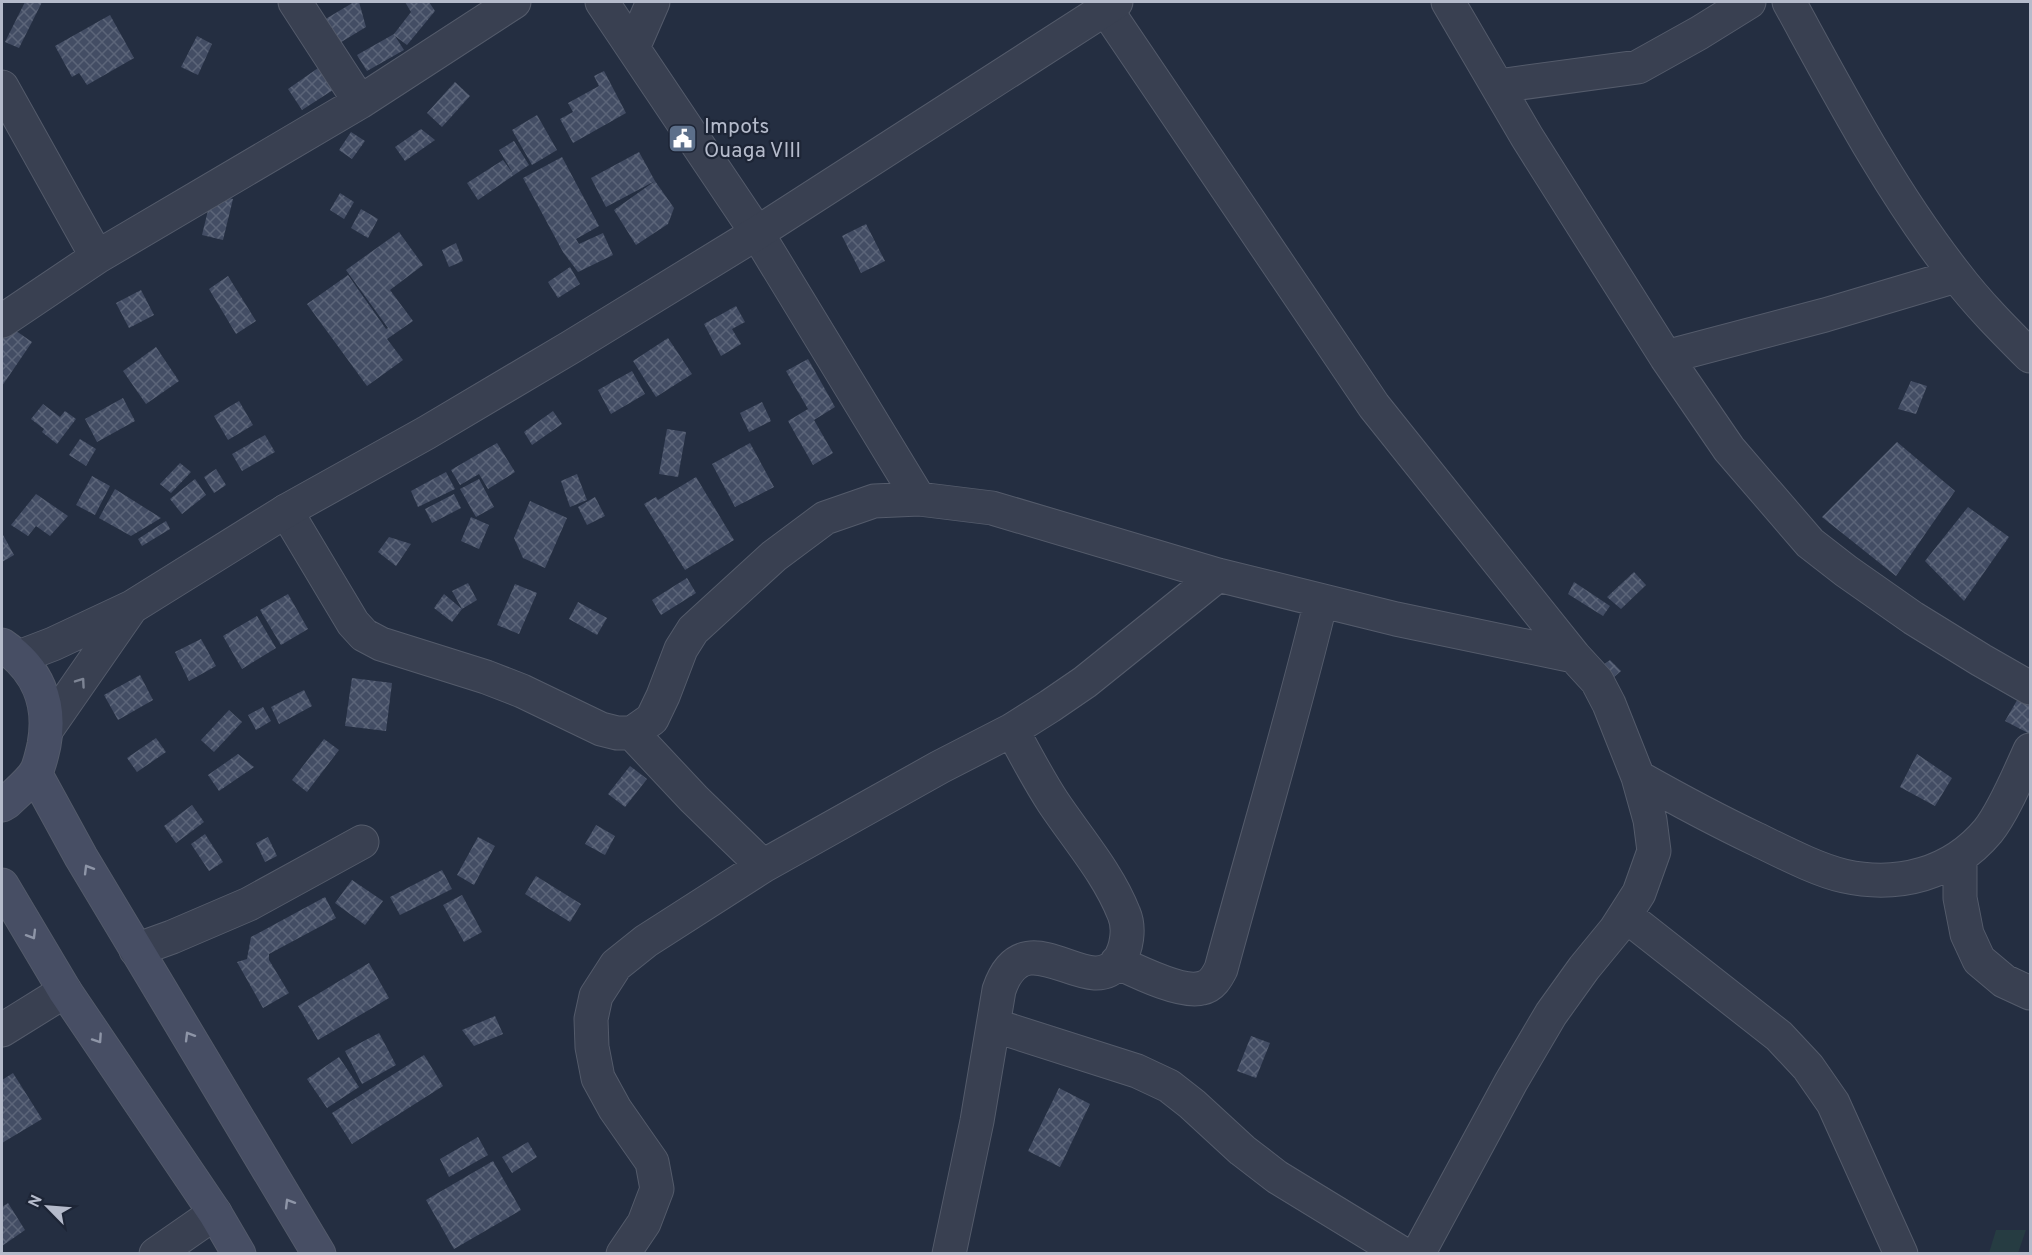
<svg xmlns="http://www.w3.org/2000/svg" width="2032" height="1255" font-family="Overpass,sans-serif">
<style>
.green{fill:#263c42}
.building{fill:url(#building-cross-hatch)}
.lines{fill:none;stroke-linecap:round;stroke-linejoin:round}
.minor-casing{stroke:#545b6b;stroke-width:35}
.tertiary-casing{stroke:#545b6b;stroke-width:35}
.secondary-casing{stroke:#545b6b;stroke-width:35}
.minor{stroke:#394051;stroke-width:33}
.tertiary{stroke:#394051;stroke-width:33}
.secondary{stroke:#474e64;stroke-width:33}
.oneway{stroke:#7d8494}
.oneway2{stroke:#8e95a7}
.labels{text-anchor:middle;stroke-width:4.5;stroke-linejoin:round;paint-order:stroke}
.poi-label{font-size:21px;fill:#b5bbcb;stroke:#1d2536;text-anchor:start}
</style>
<defs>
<pattern id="building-cross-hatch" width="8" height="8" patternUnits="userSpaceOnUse" patternTransform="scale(1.5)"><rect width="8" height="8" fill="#434d64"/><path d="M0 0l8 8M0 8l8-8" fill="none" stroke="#5c6579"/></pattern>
</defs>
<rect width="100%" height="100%" fill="#242e41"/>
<path class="green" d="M1996,1230H2026L2018,1253H1989Z"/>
<path class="building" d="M25,2H42L19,48L5,42Z
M354,2H359L366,27L333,47L319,23Z
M405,2H429L435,11L407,45L395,36L404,50L367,71L357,55L394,34L411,12Z
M110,15L134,58L87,85L79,73L72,77L55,46Z
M197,36L212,44L198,75L181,67Z
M321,66L336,88L302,110L288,89Z
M604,71L626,113L573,143L560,119L573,112L568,103L599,86L594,76Z
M455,82L470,96L442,127L427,113Z
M537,115L557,150L532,165L512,130Z
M421,129L435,140L405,161L395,147Z
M351,132L365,141L352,159L339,150Z
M514,141L529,165L514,175L499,150Z
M639,152L655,181L674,208L668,224L636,245L614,210L655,181L606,207L591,178Z
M562,157L599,226L576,239L579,244L603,233L613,255L578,272L563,252L523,178Z
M503,160L514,175L478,200L467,183Z
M340,193L354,202L344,219L330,210Z
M212,194L233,199L223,240L202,235Z
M361,209L378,219L368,238L351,228Z
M866,224L885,261L861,273L842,236Z
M399,232L423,265L390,290L413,321L387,339L403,360L367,386L307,304L348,275L386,329L388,328L346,270Z
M456,243L463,261L449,267L442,250Z
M570,267L580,284L558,298L548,282Z
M228,276L256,321L236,334L209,289Z
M141,290L154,315L129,328L116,303Z
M736,306L745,322L732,329L741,344L721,356L704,324Z
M6,324L32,342L2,386V331Z
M668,338L692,374L656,397L633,361Z
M156,347L179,381L146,404L123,371Z
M808,359L835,407L814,420L833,453L813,465L788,421L808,409L786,371Z
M632,371L645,394L611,414L598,390Z
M1911,381L1927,386L1916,414L1898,409Z
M123,398L135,421L97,442L85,419Z
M239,401L253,425L228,440L214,416Z
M762,402L771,421L749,432L740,413Z
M43,404L60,417L65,411L76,419L57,444L42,432L44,429L31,419Z
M553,411L562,424L532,445L524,432Z
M667,429L686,432L678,477L659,474Z
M265,435L275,452L242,471L232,454Z
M80,439L96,449L86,466L69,455Z
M1897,442L1955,491L1896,576L1822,517Z
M497,443L515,472L488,489L479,474L460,485L451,470Z
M750,443L774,487L735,507L712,464Z
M180,463L191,472L171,493L160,484Z
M216,469L226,485L214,493L204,477Z
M446,472L455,489L418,507L411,491Z
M577,474L587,500L570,507L561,481Z
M92,476L110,486L95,515L76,505Z
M696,477L734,540L685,570L644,504L656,497L658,500Z
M195,479L206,495L182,514L170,499Z
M479,479L494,507L476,517L460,489Z
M115,489L161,518L131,536L99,518Z
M36,494L68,516L50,536L36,526L28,536L11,525Z
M454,494L461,508L432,523L425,509Z
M595,497L605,516L587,525L578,507Z
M530,501L567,518L545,568L523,558L514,538Z
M1968,507L2009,537L1964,601L1925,561Z
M471,517L489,525L479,549L461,541Z
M166,521L170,529L142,546L138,539Z
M2,533L14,555L2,562Z
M389,537L411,544L396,566L378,552Z
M1634,572L1646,585L1621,609L1607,597Z
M687,578L696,593L661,615L652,600Z
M1574,582L1610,606L1603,616L1568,594Z
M468,583L477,600L462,609L452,622L434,608L444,594L462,609L452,591Z
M515,584L537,593L519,634L497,625Z
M288,594L308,629L281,645L260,610Z
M578,602L607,618L597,635L569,619Z
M257,616L276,648L242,669L223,636Z
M201,639L216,666L189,681L175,652Z
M1610,660L1621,671L1605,685L1592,673Z
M140,675L153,700L118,720L104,695Z
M352,678L392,683L386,731L345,726Z
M304,690L312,706L279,724L271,707Z
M2023,690L2030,694V734L2005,721Z
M263,707L271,721L256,730L248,715Z
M229,710L242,722L214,752L201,740Z
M156,738L166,752L137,772L127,758Z
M324,739L339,750L307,792L292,780Z
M238,754L254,767L219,791L208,775Z
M1917,754L1952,778L1935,806L1900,787Z
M630,766L647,779L625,807L608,794Z
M192,805L204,822L176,843L164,826Z
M596,825L615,836L605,855L585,844Z
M205,834L223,862L209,871L191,844Z
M268,837L277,856L265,862L256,843Z
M478,837L495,846L474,885L457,875Z
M442,870L452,889L400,915L390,897Z
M536,876L581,904L570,922L525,894Z
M352,880L383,901L365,925L335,903Z
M462,895L482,932L464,942L443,905Z
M325,897L336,918L269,954V960L289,993L263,1008L237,962L247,959L251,937Z
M369,963L389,998L318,1040L298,1006Z
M495,1016L503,1034L474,1046L462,1030Z
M379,1033L396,1065L362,1084L345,1051Z
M1251,1036L1270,1043L1256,1078L1237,1071Z
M424,1055L443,1086L352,1144L332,1113Z
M339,1057L359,1087L327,1108L307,1079Z
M13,1073L42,1119L2,1143V1080Z
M1059,1088L1090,1104L1060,1167L1028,1151Z
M478,1137L488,1155L449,1177L440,1159Z
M528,1142L537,1157L512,1173L502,1157Z
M493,1161L521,1210L454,1249L426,1200Z
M8,1203L25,1230L2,1246V1207Z"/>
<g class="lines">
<defs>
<path id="minor" d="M295,2L360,102
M602,2L757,233L919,499
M1101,2L1374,406L1574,656
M1448,2L1527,137L1666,357L1729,449L1810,543L1846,571L1913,618L1981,660L2030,688
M1789,2C1840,95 1890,191 1956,275C1978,304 2005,331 2030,356
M633,48L653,2
M1498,86L1638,67L1699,33L1749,2
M2,87L97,257
M2,321L97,257L360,102L514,2
M1666,357L1825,315L1956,276
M286,511L353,623L364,635L381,644L486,677L522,691L601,729L617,733H632L694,799L763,866
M632,733L652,719L663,696L681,649L693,630L774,556L825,518L874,501L919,499L992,508L1218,575L1396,619L1574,656L1597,681L1609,704L1638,777L1650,820L1654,851L1639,893L1616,929L1584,968L1551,1014L1511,1082L1418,1254
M1638,777C1677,799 1716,820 1756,839C1781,851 1817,870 1844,876C1898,888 1952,874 1988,831C2004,811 2019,774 2030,750
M1960,858V898L1967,934L1979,960L2004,981L2030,993
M1625,915L1779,1036L1808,1067L1833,1103L1901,1254
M136,950L172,937L249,904L362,842
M1117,962C1136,971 1182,994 1202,988C1212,986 1217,977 1221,969C1254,846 1291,725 1321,601
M993,1025L1137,1071L1169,1086L1192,1104L1242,1150L1277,1177L1403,1254
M2,1030L65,991
M156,1254L215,1213
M623,1254L644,1223L657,1189L652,1162L615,1109L598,1078L592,1047L591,1019L596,996L616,965L646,941L763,866L940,767L1012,730L1050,706L1085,682L1218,575
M949,1254L977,1121L999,990C1025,914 1088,1002 1118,962C1127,949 1130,928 1124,914C1108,873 1077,838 1053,802C1038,779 1025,754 1012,730"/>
<path id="tertiary" d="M19,657L53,644L132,607L286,511L426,433L571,347L757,233L1116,2
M47,729L131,608"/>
<path id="secondary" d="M2,645C37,669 52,702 44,745C42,754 40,764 36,772C29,783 16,793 7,802L2,805
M35,773L81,857L319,1254
M2,885L65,991L215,1213L239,1254"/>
</defs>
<use href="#minor" class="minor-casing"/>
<use href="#tertiary" class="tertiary-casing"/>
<use href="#secondary" class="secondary-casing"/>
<use href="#minor" class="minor"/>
<use href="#tertiary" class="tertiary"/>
<use href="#secondary" class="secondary"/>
</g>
<defs><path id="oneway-chevron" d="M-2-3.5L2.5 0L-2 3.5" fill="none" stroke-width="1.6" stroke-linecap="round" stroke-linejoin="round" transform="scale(1.5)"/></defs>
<use class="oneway" href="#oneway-chevron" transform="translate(81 682) rotate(-55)"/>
<g class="oneway2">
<use href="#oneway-chevron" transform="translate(88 869) rotate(-121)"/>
<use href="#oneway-chevron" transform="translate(32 935) rotate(59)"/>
<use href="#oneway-chevron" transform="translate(189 1036) rotate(-121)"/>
<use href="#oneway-chevron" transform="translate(98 1039) rotate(56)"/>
<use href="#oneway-chevron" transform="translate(289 1203) rotate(-121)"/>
</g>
<defs>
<symbol id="civic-square" viewBox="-11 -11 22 22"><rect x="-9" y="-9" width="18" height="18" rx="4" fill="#5c6f8a" stroke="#1d2536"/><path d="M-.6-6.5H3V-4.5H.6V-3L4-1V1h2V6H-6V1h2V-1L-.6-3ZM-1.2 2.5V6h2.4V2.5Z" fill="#fff"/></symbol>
</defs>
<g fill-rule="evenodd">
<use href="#civic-square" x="666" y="122" width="33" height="33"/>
</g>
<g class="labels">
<g class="poi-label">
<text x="704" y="133">Impots<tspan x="704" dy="24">Ouaga VIII</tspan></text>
</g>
</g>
<rect width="2032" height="1255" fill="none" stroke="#b5bbcb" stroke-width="6"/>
<g transform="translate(48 1207) rotate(295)" stroke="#1d2536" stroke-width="4.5" paint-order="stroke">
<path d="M0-4.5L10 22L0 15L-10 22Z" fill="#b5bbcb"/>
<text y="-9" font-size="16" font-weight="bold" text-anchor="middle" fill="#b5bbcb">N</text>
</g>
</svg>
